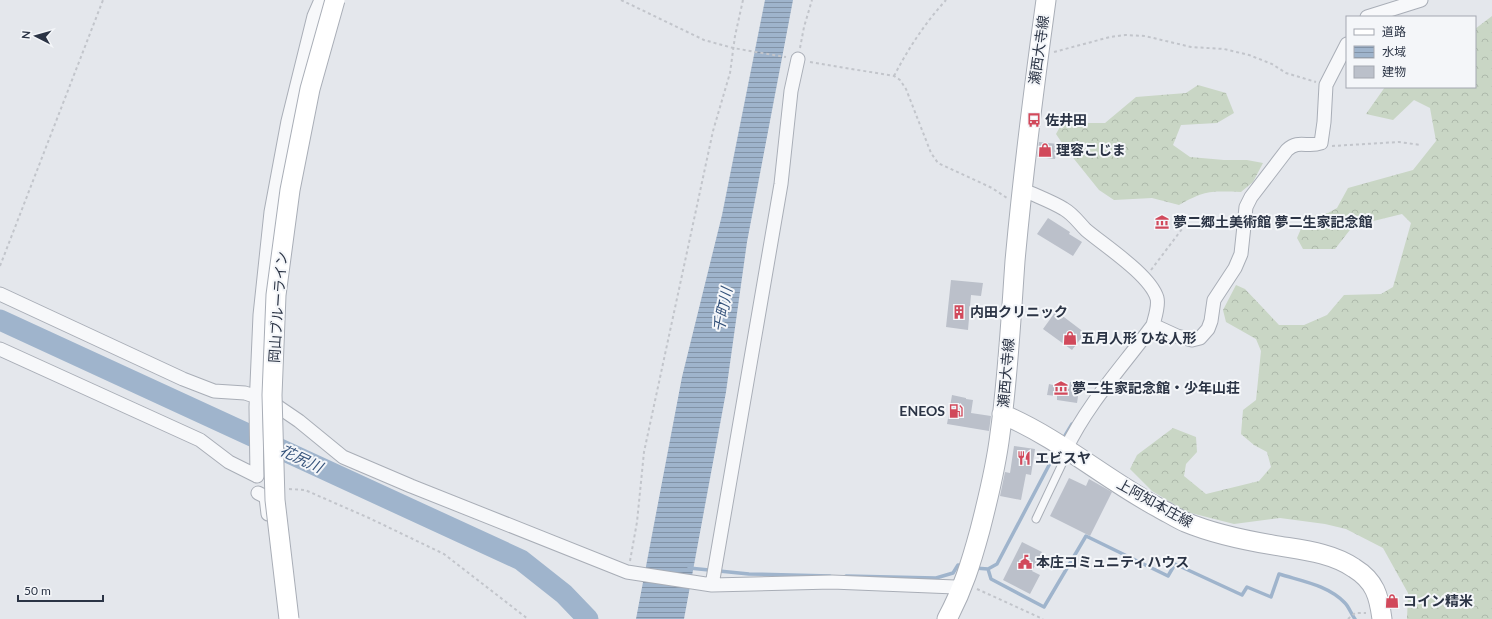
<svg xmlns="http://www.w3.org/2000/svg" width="1492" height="619" font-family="Lato,'Noto Sans JP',sans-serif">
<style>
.forest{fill:url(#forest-crowns)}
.water{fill:url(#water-rules)}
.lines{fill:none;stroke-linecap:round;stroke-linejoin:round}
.stream{stroke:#9fb4cc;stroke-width:3.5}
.river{stroke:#9fb4cc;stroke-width:21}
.building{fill:#bbc0ca}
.lane-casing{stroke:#a9aeb7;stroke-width:9}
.street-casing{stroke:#a9aeb7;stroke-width:15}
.secondary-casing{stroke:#a9aeb7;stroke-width:21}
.path{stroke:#c2c5cb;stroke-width:2;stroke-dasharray:3 3;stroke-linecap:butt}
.lane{stroke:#f7f8fa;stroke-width:7}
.street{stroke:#f7f8fa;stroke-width:13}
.secondary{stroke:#fff;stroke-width:19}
.secondary-bridge-casing{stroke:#a9aeb7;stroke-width:21;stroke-linecap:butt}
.secondary-bridge{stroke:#fff;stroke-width:19}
.labels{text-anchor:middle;stroke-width:4;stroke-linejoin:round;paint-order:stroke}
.street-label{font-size:14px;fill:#2b3445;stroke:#f4f6f9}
.poi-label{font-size:14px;font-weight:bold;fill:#2b3445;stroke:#f4f6f9;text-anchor:start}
.water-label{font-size:15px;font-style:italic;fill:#34527a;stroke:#f4f6f9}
</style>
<defs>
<pattern id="forest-crowns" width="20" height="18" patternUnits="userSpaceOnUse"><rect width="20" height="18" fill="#c9d6c5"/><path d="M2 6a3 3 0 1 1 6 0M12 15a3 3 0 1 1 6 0" fill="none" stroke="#adb8ab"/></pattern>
<pattern id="water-rules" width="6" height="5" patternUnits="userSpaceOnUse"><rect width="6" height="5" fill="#9fb4cc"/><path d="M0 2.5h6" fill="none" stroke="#8293a7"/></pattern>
</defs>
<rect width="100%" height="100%" fill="#e4e7ec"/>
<path class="forest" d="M1492,16V619H1407L1408,593L1383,548L1346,529L1325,524L1280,518L1234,524L1187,512L1152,491L1130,469L1137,455L1173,428L1196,437L1197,452L1186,464L1184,476L1206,494L1259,481L1271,467L1267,452L1254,445L1241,434L1243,410L1256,400L1261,351L1256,339L1226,322L1223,310L1236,285L1245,289L1279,325H1304L1327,315L1344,295L1381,294L1393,287L1411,223L1402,214L1353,226L1335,249H1303L1297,238L1306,217L1328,213L1337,208L1348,188L1413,170L1436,141L1430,108L1414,100L1393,120L1366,114L1385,87H1475V29Z
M1198,85L1226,93L1234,113L1217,123L1181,125L1173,145L1190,157L1224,160H1247L1263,163L1253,182L1241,192C1212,191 1205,190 1179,205L1152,198L1114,200L1099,190L1066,149L1056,134L1062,123H1105L1136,97L1186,93Z"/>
<path class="water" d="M765,0H793L747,242L726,392L684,619H636L682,377L722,215Z"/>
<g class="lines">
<path class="stream" d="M1063,439L1072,424
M689,568L749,574L830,576
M975,568L988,569L997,564L1057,450
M988,569L991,579L1044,607L1086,536L1168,576L1175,564L1242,595L1247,587L1271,597L1279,574C1301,581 1328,585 1345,603C1349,607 1351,614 1355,619
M846,576L936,578L953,573L958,565L963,566"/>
<path class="river" d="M0,320L521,560L564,594L588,619"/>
</g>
<path class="building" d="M1039,142L1058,144L1055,159L1037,157Z
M1048,218L1070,232L1069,234L1082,242L1073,256L1037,234Z
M951,280L983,283L981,296L971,295L968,330L946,327Z
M1056,311L1085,333L1072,350L1043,329Z
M1070,382L1080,383L1077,403L1057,400V396L1047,395L1049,384L1069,389Z
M952,395L966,398V399L973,400L971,413L991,416L989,431L947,424Z
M1014,446L1035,449L1031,475L1026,474L1021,500L1000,496L1005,472L1010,473Z
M1069,478L1086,486L1089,479L1112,492L1090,536L1050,516Z
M1022,542L1042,552L1032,571L1040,575L1030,594L1003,580Z"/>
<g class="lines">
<defs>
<path id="lane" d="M1036,519L1063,462L1066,449"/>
<path id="street" d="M1367,17L1421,0
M798,59L791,91L781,184L712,585L832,582L955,587L963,586
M1022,189C1036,196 1051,201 1064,209C1073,214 1079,223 1086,230C1105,246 1150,275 1157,298C1159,306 1155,317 1153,325
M0,294L183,379L214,391L245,393L257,397L277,406L299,421L343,457L411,486L627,572L712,585
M0,349L200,440L229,462L257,476
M1066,449C1088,403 1123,366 1153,325L1177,336L1192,340L1200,338L1208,329L1211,321L1214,300L1235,268L1241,254L1246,207L1251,197L1287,150C1299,139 1307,148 1321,143L1324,122L1326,85L1347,44
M257,476L256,407L260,315L271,212L288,121L314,16L321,0
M258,493L266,497L268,514"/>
<path id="secondary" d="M1002,414C1059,438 1105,479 1159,508C1167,512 1176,518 1185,522C1214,534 1243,540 1273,545C1301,550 1330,552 1354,568C1375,581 1379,596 1382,619
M947,619C963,589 971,563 980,530C988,499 996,467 1000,434C1008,377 1011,318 1015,261C1023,173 1034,87 1046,0"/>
</defs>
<use href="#lane" class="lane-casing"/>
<use href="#street" class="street-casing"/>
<use href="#secondary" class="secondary-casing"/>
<path class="path" d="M621,0L704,40L733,48L786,57
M800,48L804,27L812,0
M1054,52L1110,37L1125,35L1145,36L1191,47L1224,49L1249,55L1272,64L1286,73L1316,82
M810,62L894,76L900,80L906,89L931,153L938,163L992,188L1007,198
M894,76C908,49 925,23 946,0
M1332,146L1399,142L1421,145
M0,266L103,0
M1151,270L1182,229
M289,489L305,490L369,518L444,554L528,619
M630,561L637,522L644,452L713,131L730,73L735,36L743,0
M977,589L1043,619
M1348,619L1355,613H1366"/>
<use href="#lane" class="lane"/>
<use href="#street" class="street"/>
<use href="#secondary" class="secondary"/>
<defs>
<path id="secondary-bridge" d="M289,619L275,500L272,395L276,295L290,190L310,89L335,0"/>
</defs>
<use href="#secondary-bridge" class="secondary-bridge-casing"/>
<use href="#secondary-bridge" class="secondary-bridge"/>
</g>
<defs>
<symbol id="bus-bare" viewBox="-9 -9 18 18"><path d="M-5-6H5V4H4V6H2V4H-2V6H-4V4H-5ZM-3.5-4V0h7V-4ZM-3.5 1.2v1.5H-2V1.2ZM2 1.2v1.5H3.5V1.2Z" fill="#d1495b" stroke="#f4f6f9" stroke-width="2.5" paint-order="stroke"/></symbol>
<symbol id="shop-bare" viewBox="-9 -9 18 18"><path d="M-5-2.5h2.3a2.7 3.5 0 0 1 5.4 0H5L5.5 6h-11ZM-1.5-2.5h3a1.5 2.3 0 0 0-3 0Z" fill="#d1495b" stroke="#f4f6f9" stroke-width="2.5" paint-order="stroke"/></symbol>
<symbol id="museum-bare" viewBox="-9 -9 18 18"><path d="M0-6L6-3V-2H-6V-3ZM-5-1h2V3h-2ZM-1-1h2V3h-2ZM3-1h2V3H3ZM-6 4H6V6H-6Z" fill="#d1495b" stroke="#f4f6f9" stroke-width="2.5" paint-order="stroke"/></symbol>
<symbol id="building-bare" viewBox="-9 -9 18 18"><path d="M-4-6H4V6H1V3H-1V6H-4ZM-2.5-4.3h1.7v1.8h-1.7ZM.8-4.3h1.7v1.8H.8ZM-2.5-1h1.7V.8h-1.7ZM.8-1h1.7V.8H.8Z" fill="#d1495b" stroke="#f4f6f9" stroke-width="2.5" paint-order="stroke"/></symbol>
<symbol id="fuel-bare" viewBox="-9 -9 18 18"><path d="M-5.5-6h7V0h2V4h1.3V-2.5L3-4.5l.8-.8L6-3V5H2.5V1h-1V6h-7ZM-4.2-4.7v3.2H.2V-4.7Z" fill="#d1495b" stroke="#f4f6f9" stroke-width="2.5" paint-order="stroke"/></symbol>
<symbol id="restaurant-bare" viewBox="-9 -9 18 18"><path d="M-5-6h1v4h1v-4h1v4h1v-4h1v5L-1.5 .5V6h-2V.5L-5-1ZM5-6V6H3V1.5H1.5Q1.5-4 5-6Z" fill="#d1495b" stroke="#f4f6f9" stroke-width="2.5" paint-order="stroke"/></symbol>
<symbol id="civic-bare" viewBox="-9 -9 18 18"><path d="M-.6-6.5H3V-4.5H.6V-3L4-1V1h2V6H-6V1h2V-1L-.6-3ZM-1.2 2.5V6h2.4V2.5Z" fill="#d1495b" stroke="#f4f6f9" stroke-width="2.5" paint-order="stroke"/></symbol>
</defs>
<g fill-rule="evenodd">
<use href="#bus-bare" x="1024" y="110" width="20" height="20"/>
<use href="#shop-bare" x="1035" y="140" width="20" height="20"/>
<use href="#museum-bare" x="1152" y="212" width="20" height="20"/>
<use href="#building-bare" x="949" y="302" width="20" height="20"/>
<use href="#shop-bare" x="1060" y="328" width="20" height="20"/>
<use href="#museum-bare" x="1051" y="378" width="20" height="20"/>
<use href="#fuel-bare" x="946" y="401" width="20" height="20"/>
<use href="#restaurant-bare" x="1014" y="448" width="20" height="20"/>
<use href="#civic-bare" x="1015" y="552" width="20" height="20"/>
<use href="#shop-bare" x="1382" y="591" width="20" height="20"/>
</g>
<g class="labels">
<g class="street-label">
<text transform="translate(1039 50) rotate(-82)" y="5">瀬西大寺線</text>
<text transform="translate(278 307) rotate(-86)" y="5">岡山ブルーライン</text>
<text transform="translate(1006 373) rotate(-85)" y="5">瀬西大寺線</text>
<text transform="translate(1155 503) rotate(29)" y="5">上阿知本庄線</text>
</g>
<g class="poi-label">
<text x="1045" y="125">佐井田</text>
<text x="1056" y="155">理容こじま</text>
<text x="1173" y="227">夢二郷土美術館 夢二生家記念館</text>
<text x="970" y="317">内田クリニック</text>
<text x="1081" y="343">五月人形 ひな人形</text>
<text x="1072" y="393">夢二生家記念館・少年山荘</text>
<text x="945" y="416" text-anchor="end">ENEOS</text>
<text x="1035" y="463">エビスヤ</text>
<text x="1036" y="567">本庄コミュニティハウス</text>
<text x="1403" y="606">コイン精米</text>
</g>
<g class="water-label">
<text transform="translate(723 310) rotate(-79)" y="5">千町川</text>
<text transform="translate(301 459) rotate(25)" y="5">花尻川</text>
</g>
</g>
<rect x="1346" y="16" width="130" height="72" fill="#f4f6f9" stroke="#a4a8b1"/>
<rect x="1354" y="29" width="20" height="6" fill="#ffffff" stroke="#a4a8b1"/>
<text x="1382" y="36" font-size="12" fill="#2b3445">道路</text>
<rect x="1354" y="46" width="20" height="12" fill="url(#water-rules)" stroke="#a4a8b1"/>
<text x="1382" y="56" font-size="12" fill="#2b3445">水域</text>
<rect x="1354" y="66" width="20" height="12" fill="#bbc0ca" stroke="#a4a8b1"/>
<text x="1382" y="76" font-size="12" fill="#2b3445">建物</text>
<g transform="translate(36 36) rotate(276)" stroke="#f4f6f9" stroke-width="3" paint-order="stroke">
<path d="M0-3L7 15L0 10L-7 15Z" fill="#2b3445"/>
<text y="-6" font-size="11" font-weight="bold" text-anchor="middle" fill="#2b3445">N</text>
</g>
<path d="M18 595v6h85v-6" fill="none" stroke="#2b3445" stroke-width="2"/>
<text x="24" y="595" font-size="12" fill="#2b3445" stroke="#f4f6f9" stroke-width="3" paint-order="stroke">50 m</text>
</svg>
